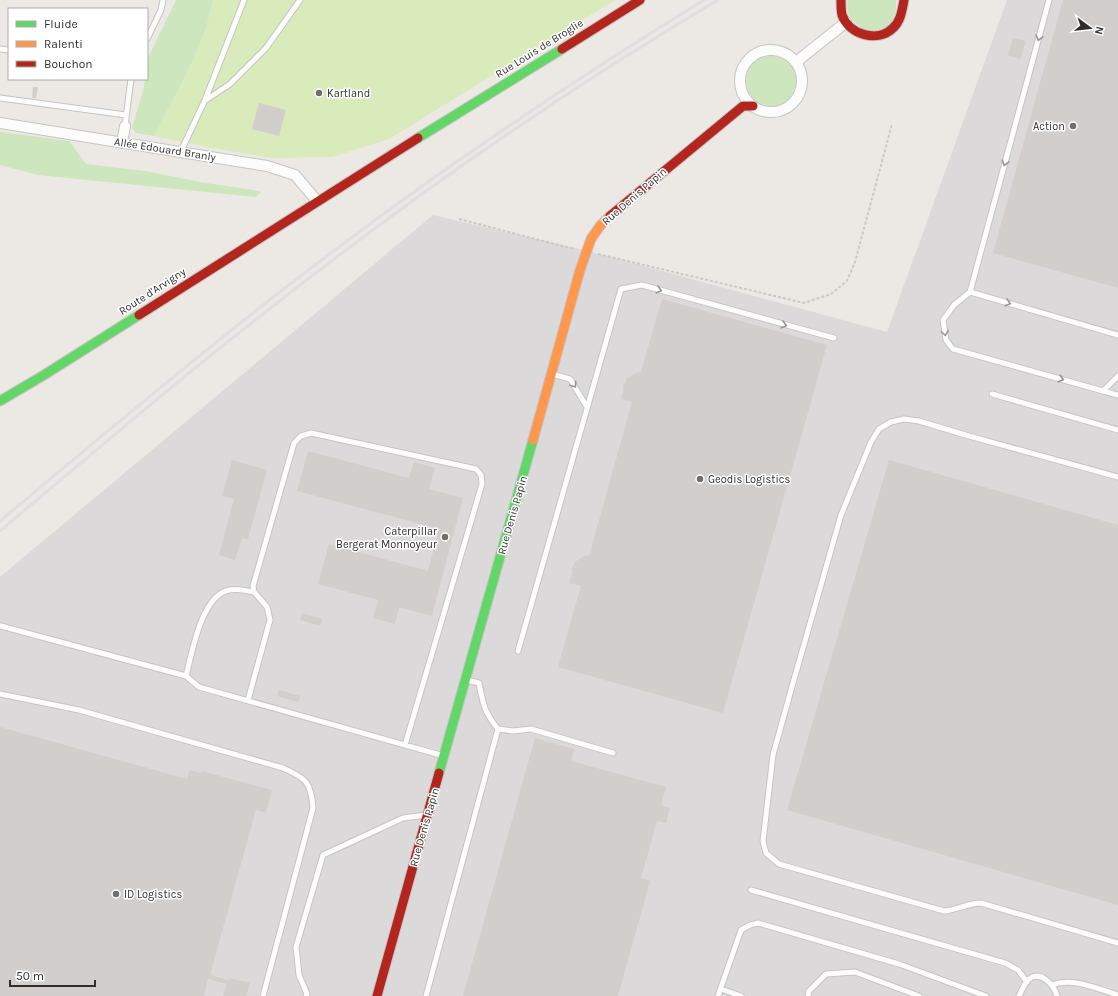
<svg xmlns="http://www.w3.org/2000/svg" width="1118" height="996" font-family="Karla,sans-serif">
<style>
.industrial{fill:#dcd9db}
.green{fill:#cee6be}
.pitch{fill:#d9eabb}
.building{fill:#d1cecb}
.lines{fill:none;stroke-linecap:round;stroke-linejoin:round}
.lane-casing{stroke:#c5c4c5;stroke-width:7}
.street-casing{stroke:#c5c4c5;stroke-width:12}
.fast-casing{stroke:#c5c4c5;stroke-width:11}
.slow-casing{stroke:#c5c4c5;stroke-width:11}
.jam-casing{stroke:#c5c4c5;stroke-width:11}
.path{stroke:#c9c9c8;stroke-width:2;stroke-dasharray:3 2;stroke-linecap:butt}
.lane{stroke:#fcfcfb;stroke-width:5}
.street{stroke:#fcfcfb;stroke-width:10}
.fast{stroke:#63d668;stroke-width:9}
.slow{stroke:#ff974d;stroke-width:9}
.jam{stroke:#b3261e;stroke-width:9}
.rail{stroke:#dfdfe1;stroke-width:3}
.oneway{stroke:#959594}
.poi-dot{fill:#706f6e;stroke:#fff;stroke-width:1.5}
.labels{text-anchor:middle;stroke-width:3;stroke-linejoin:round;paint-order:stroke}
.street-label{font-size:11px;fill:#2e2e2e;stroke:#fff}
.poi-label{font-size:11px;fill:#2e2e2e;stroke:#fff;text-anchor:start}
</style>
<rect width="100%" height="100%" fill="#ece8e4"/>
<path class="industrial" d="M1007,0H1118V996H0V577L433,215L592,252L887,332Z"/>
<path class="green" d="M176,0H213C205,47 175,94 154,136L136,133L132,128L144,87L145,79H147L148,58Z
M848,0H896C897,10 894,23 884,28C880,31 871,30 865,31C853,21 845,17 848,0Z
M746 81a25 25 0 1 1 50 0a25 25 0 1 1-50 0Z
M0,132L69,141L86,164L145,171L200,182L259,191L261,192L256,197L38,175L0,165Z"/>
<path class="pitch" d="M213,0H615L389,139L332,157L272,158L207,147L154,136C175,94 205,47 213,0Z"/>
<path class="building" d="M1063,0H1118V288L993,253Z
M1013,38L1026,41L1020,59L1008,55Z
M33,87H38L36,98H32Z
M259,103L286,110L279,136L252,129Z
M662,299L827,345L723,713L558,667L581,586L569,583L573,570H571L575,562L586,555L589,556L632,402L621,399L624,387L623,386L627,378L638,372H641Z
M308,451L409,478L414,462L435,468L429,489L463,498L432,616L399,607L395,624L373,618L378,600L318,584L329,544L428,571L439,529L297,491Z
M232,460L267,470L248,539L242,538L235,560L219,555L234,499L222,496Z
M889,460L1118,525V905L787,810Z
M302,613L322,619L320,626L300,620Z
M279,690L300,696L298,702L277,696Z
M0,727L187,779L190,770L201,773L202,771L272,790L266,813L256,810L210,975L228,980L229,978L250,983L246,996H223L227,984L208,979L204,996H0Z
M535,738L574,749L571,761L666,787L661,805L670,808L666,823L657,821L641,878L650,881L618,996H463Z"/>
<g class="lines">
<defs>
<path id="lane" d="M1049,0L970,292L954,305L943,320L946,340L953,349L1103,391L1118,376
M147,39L161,10L163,0
M0,49L9,50
M0,98L126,115
M206,100L230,84L266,48L300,0
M125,126L131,79
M181,151L205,100L244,0
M970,292L1118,335
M552,374L570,379L587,407
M1103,391L1118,395
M992,394L1118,430
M1118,477L969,436L919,421L904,419L891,422L879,429L871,442L841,515L793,683L773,755L763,841L766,853L779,864L944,911C957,910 968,903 981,903L1118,943
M1,626L186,676L199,687L444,756
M518,651L621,289L642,285L834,338
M186,676C192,653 201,596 229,590C237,588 246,591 254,592
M0,694L79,710L283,768C306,778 311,782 313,808L263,996
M248,700L270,620L267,607L254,592L253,586L294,443L301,436L311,433L476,469L481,475L482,484L405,745
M498,729L513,731L531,729L613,753
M751,890L1005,963L1018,970L1027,982
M1052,985C1073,977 1097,989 1118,995
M721,989L741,996
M306,996L307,994L299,975L296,947L323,855L403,818L426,815
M426,996L498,729C484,712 483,704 479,683L467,680
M718,996L741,930L750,925L758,923L899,964L986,996
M808,996L809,991L826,974L855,972L919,996
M1019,996C1022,991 1024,983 1029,979C1041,970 1054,985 1057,996"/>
<path id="street" d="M740 81a31 31 0 1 1 62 0a31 31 0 1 1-62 0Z
M797,63L801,58L840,27L846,22
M0,123L267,166L295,175L317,201
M122,143L125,126"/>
<path id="fast" d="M418,138L562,49
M0,401L44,375L139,315
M439,773L533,440"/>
<path id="slow" d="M533,440L580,270L591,239L600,226L610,216"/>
<path id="jam" d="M841,0C841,5 841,11 842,15C849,35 878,43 893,28C901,21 902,10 904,0
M562,49L640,0
M610,216L743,106H753
M139,315L418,138
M377,996L439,773"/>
</defs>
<use href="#lane" class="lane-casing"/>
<use href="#street" class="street-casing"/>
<use href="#fast" class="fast-casing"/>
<use href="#slow" class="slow-casing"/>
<use href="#jam" class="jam-casing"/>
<path class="path" d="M459,219L574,249
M598,254L804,303L831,294L847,281L855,262L892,124"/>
<use href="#lane" class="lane"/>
<use href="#street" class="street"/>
<use href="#fast" class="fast"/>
<use href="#slow" class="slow"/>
<use href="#jam" class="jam"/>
<path class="rail" d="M0,521C91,445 182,368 276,295C413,188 556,91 704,0
M0,531C93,453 185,374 281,300C420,191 566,90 718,0"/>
</g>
<defs><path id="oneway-chevron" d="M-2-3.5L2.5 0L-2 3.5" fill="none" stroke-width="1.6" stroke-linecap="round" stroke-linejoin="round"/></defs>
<g class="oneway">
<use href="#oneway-chevron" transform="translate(1039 38) rotate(105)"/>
<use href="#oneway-chevron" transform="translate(1005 163) rotate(105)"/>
<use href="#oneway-chevron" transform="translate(659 290) rotate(15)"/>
<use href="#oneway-chevron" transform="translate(1008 303) rotate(16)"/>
<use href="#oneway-chevron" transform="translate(784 325) rotate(15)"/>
<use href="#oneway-chevron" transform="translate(945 333) rotate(82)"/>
<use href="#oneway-chevron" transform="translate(1061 379) rotate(16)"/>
<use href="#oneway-chevron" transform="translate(574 385) rotate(56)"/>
</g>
<g class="poi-dot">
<circle cx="319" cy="93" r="4"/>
<circle cx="1073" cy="126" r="4"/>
<circle cx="700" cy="479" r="4"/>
<circle cx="445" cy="537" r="4"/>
<circle cx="116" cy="894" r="4"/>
</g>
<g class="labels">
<g class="street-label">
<text transform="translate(539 48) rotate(-32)" y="4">Rue Louis de Broglie</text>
<text transform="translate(165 149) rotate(9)" y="4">Allée Edouard Branly</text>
<text transform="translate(634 196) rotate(-41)" y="4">Rue Denis Papin</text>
<text transform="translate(152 291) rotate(-33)" y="4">Route d'Arvigny</text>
<text transform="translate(512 515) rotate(-74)" y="4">Rue Denis Papin</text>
<text transform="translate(424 827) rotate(-74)" y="4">Rue Denis Papin</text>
</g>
<g class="poi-label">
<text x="327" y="97">Kartland</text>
<text x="1065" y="130" text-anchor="end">Action</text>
<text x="708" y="483">Geodis Logistics</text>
<text x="437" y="535" text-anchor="end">Caterpillar<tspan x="437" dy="13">Bergerat Monnoyeur</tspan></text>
<text x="124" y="898">ID Logistics</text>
</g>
</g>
<rect x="8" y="8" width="140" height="72" fill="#ffffff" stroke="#ababab"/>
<rect x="16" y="21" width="20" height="6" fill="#63d668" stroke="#ababab"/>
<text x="44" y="28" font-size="12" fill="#2e2e2e">Fluide</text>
<rect x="16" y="41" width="20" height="6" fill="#ff974d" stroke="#ababab"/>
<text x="44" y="48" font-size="12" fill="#2e2e2e">Ralenti</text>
<rect x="16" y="61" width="20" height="6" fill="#b3261e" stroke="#ababab"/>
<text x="44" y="68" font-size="12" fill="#2e2e2e">Bouchon</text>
<g transform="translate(1090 28) rotate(105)" stroke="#ffffff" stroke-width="3" paint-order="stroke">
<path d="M0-3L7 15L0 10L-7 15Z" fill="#2e2e2e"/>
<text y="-6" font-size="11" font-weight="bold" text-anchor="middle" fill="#2e2e2e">N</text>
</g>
<path d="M10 980v6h85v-6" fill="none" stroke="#2e2e2e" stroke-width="2"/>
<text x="16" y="980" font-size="12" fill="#2e2e2e" stroke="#ffffff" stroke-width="3" paint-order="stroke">50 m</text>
</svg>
